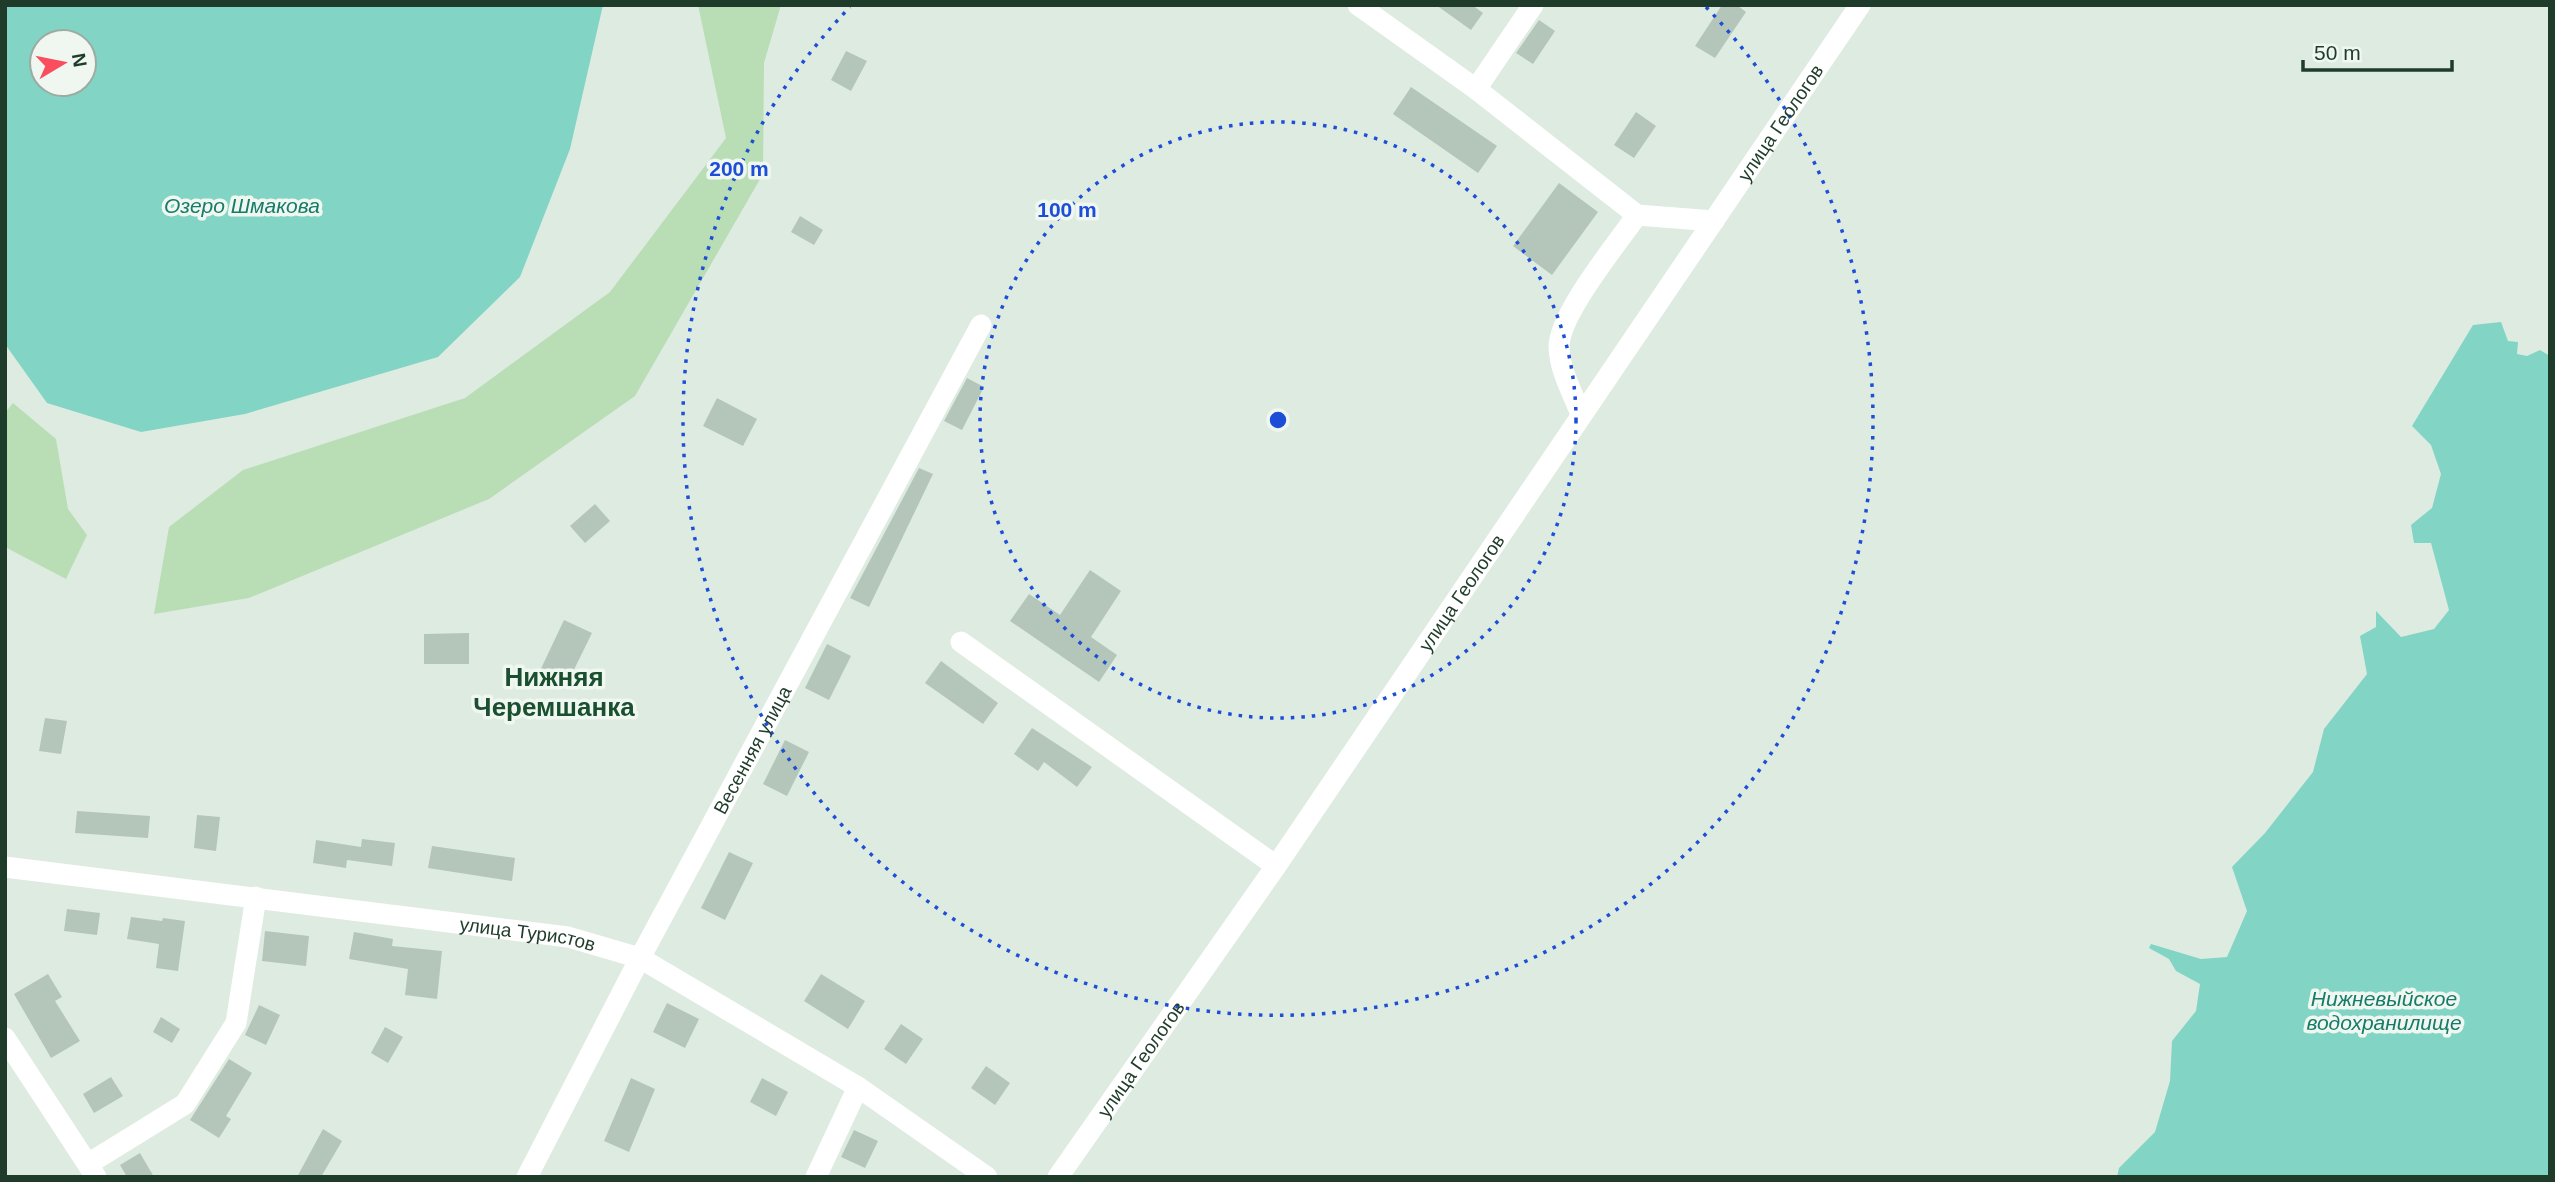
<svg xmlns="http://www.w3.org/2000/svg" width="2555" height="1182" font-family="Helvetica,sans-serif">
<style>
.green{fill:#b9deb5}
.water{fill:#82d4c5;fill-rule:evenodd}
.building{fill:#b4c6b9}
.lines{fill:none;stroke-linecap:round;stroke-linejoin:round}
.street{stroke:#fff;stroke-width:21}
.ring{fill:none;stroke:#1d4ed8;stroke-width:3.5;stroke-dasharray:3.5 7}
.labels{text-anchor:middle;stroke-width:7;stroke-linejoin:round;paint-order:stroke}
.street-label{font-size:19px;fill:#1f3c2a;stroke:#eff7f0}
.water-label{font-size:21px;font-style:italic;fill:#167b69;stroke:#eff7f0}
.district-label{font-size:26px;font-weight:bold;fill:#1a4f2f;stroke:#eff7f0}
.centre{fill:#1d4ed8;stroke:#eff7f0;stroke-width:3.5}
.ring-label{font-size:21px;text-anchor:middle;font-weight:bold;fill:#1d4ed8;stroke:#eff7f0;stroke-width:7;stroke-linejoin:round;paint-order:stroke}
</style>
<rect width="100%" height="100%" fill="#deebe1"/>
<path class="green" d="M698,5H781L764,63L763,174L635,396L489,499L249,598L154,614L169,527L243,470L465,398L610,292L726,138Z
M13,403L56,439L68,509L87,535L66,579L5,547V413Z"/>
<path class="water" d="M5,5H603L570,149L520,277L438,357L245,414L141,432L47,403L5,344ZM42,42H84V84H42Z
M2501,322L2508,341L2518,342L2517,354L2527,356L2540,350L2550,356V1177H2117L2119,1168L2155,1132L2170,1081L2172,1041L2196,1011L2200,984L2176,971L2169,959L2149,948L2151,944L2201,959L2227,957L2247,911L2232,867L2265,833L2313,772L2324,729L2367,674L2360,636L2376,627V611L2401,637L2434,629L2449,610L2431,543H2414L2411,525L2432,508L2441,474L2431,445L2412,426L2473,325Z"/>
<path class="building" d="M1436,5H1472L1483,13L1471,30Z
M1722,5H1737L1746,12L1715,58L1695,46Z
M1539,20L1555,31L1533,64L1516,53Z
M846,51L867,61L851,91L831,80Z
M1411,87L1497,146L1478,173L1393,114Z
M1636,112L1656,126L1634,158L1614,145Z
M1559,183L1598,212L1552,275L1513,246Z
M800,216L823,230L814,245L791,232Z
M967,378L984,387L962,430L944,421Z
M717,398L757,419L743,446L703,426Z
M919,468L933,474L869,607L850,598Z
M595,504L610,521L585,543L570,526Z
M1090,570L1121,591L1091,637L1117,655L1099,682L1010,621L1029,594L1060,615Z
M564,620L592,633L564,690L537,677Z
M469,633V664H424V634Z
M827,644L851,656L829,700L805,688Z
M941,661L998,703L983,724L925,683Z
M45,718L67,721L61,754L39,751Z
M1032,728L1092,767L1077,787L1044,762L1038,771L1014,754Z
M785,740L809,752L787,796L763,784Z
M77,811L150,816L148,838L75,833Z
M197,815L220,817L216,851L194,848Z
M362,839L395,843L392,866L347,860L346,868L313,863L316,840L361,847Z
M432,846L515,858L512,881L428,868Z
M729,852L753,863L725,920L701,908Z
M67,909L100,913L97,935L64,931Z
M131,917L162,921L163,918L185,921L178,971L156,968L159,944L127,939Z
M265,931L309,936L306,966L262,961Z
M354,932L393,939L392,946L442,951L437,999L405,995L408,969L349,959Z
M48,974L62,997L55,1001L80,1041L51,1058L14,994Z
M821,974L865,1001L848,1029L804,1001Z
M667,1003L699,1019L685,1048L653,1032Z
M259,1005L280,1015L266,1045L245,1035Z
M161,1017L180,1029L172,1043L153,1032Z
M901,1024L923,1039L906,1064L884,1049Z
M385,1027L403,1037L388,1063L371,1053Z
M229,1059L252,1073L226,1116L231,1119L219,1138L190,1120Z
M986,1066L1010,1083L995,1105L971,1088Z
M111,1077L123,1096L94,1113L83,1094Z
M631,1078L655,1089L629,1152L604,1141Z
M762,1078L788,1092L776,1116L750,1102Z
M323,1129L342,1141L321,1177H297Z
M854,1130L878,1141L865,1168L841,1157Z
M140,1153L154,1177H127L120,1165Z"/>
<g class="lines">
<g class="street">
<path d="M1358,5L1476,89L1637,215L1714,221"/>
<path d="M1476,89L1533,5"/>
<path d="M1581,414C1572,392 1560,371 1559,347C1559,314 1617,244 1637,215"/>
<path d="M961,642L1276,866"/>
<path id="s1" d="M5,867L568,937L640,958L858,1087L987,1177"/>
<path d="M5,1038L96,1177"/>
<path d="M88,1164L185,1104L236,1023L256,897"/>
<path id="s2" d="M527,1177L640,958L981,325"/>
<path d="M816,1177L858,1087"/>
<path id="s3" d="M1058,1177L1276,866L1860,5"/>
</g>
</g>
<g class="ring">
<circle cx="1278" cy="420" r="298"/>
<path d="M1706 7A595 595 0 1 1 850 7"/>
</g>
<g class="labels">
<g class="street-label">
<text dy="7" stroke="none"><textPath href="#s3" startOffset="1278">улица Геологов</textPath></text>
<text dy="7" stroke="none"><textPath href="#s3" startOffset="710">улица Геологов</textPath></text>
<text dy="7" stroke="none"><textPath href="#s2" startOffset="483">Весенняя улица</textPath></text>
<text dy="7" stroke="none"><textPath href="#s1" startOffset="527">улица Туристов</textPath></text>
<text dy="7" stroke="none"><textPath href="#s3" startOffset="144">улица Геологов</textPath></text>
</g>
<g class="water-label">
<text x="242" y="213">Озеро Шмакова</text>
<text x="2384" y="1006">Нижневыйское<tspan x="2384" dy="24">водохранилище</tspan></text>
</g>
<g class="district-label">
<text x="554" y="686">Нижняя<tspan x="554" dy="30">Черемшанка</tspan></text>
</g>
</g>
<circle cx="1278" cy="420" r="10" class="centre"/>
<g class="ring-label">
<text x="739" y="176">200 m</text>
<text x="1067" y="217">100 m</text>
</g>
<rect width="2555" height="1182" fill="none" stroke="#1f3c2a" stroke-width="14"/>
<g transform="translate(63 63) rotate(80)"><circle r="33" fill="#eff7f0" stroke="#9caca1" stroke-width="2"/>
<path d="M0-5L12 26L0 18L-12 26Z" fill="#fa4d5e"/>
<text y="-10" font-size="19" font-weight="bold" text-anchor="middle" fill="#1f3c2a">N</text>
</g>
<path d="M2303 60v10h149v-10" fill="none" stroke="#1f3c2a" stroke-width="3.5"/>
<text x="2314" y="60" font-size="21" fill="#1f3c2a" stroke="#eff7f0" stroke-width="5" paint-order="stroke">50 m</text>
</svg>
